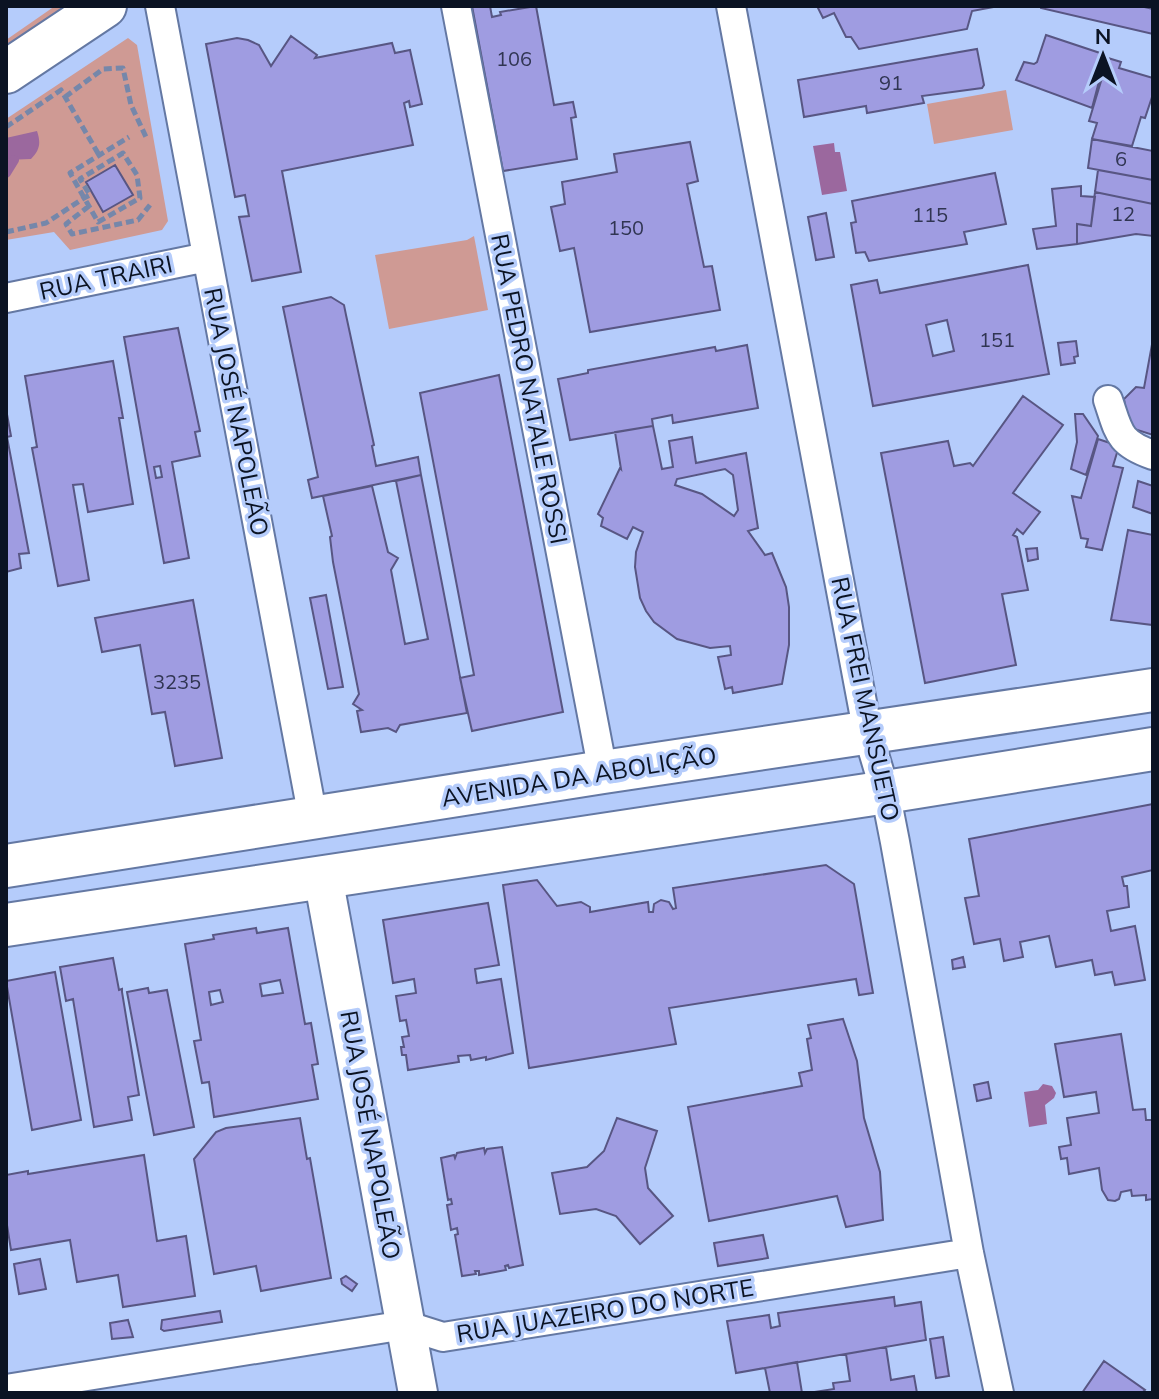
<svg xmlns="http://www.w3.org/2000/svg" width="1159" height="1399" font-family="Mulish,sans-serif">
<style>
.green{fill:#cf9a94}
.water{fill:#9b689e}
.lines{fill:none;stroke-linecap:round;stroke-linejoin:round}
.stream{stroke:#9b689e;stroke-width:10}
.building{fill:#9f9ce1;stroke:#585683;stroke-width:2;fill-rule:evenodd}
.street-casing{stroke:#6478a3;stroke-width:32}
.secondary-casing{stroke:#6478a3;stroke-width:42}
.primary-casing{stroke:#6478a3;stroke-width:46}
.path{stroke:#7587aa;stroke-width:5;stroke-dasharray:8 4;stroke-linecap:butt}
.street{stroke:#fff;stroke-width:28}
.secondary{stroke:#fff;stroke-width:38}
.primary{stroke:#fff;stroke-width:42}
.labels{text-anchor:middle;stroke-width:7;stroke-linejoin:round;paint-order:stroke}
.number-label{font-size:20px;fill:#303552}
.street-label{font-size:24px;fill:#0b1323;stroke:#b5ccfb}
</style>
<rect width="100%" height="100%" fill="#b5ccfb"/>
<path class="green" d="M55,6H74L6,51V40Z
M128,38L137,45L168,221L162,230L70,250L54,232L6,240V119Z
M1006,90L1013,130L934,144L927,104Z
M474,236L488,310L389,329L375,255L467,240Z"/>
<path class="water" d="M37,131C41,143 40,150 31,159L6,160V138Z
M834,143L835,152H840L847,191L822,195L813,146Z
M1043,1084L1052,1086L1056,1093L1054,1098L1045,1105L1047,1124L1029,1127L1024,1092L1038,1090Z"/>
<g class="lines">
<path class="stream" d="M6,173L14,160"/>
</g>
<path class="building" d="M472,6H490L492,17L501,15L500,12L536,6L554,105L573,102L576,117L571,118L577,159L503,171Z
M817,6H992L993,7L972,11L967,29L859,49L851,37H846L834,13L823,18Z
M1041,6H1140L1153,9V34L1041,8Z
M1046,35L1106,55L1092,108L1016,80L1024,62L1034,64L1037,62Z
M291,36L317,55L315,58L392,43L395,53L410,50L422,104L410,107L409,101L404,103L413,145L282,171L301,272L252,281L239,217L249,216L245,195L235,197L206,44L237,38L248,40L259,45L271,66Z
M977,49L984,85L982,88L922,96L924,103L867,113L866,106L804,117L798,80Z
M1108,58L1121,62L1119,68L1153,78V94L1145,118L1141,117L1132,146L1092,139L1097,123L1089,121Z
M1092,139L1153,151V180L1088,168Z
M690,142L698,181L687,184L704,267L712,266L720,310L590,332L574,248L560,251L551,207L565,204L562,182L617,172L614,154Z
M115,165L133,195L103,212L86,182Z
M1098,170L1153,180V204L1095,192Z
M995,173L1006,224L964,232L967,244L869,261L865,252L856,253L851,223L856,222L852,201Z
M1081,186V196L1095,197L1091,226L1077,224V244L1037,249L1033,229L1056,226L1052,189Z
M1095,192L1153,204V236L1136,234L1077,244V224L1091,226Z
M826,213L834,257L816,260L808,217Z
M1028,265L1049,374L873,406L851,285L877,280L880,293ZM947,320L954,351L933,356L926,325Z
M331,297L344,305L346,315L374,445L372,446L376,466L418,457L421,475L312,498L308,480L318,477L283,307Z
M178,328L200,431L195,432L200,456L172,462L189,558L164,563L124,337ZM160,466L162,477L156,478L154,467Z
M1153,339V435L1128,427L1124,399L1136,387L1144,388Z
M1076,341L1078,356L1074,357L1075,363L1061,365L1058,343Z
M747,345L758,408L673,423L672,415L652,419L653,426L570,440L558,379L588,373V370L715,347L716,351Z
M113,361L123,418H119L133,504L88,512L83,484L73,485L89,580L58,586L32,448L37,447L25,376Z
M499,375L563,712L472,731L460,678L474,675L420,393Z
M1023,396L1063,425L1013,493L1040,512L1023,534L1017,529L1013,535L1017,537L1028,590L1002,594L1016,665L925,683L881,453L948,441L954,466L970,463L973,466Z
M6,409L11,436L7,437L29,553L19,554L21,568L6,572Z
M1075,414H1083L1098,436L1086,475L1071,469L1077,442Z
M653,426L662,469L673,467L669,441L692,437L696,463L746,453L758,528L748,531L765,555L772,553L786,587L789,607V645L782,684L733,693L732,687L725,689L718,657L731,655L730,646L710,648L677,639L654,622L646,611L640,598L635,567L636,552L643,532L633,527L627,539L601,526L603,518L598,514L620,468L621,469L615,432ZM725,469L733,475L738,510L734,516L702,494L675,485L677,479Z
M1098,439L1119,446L1113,466L1123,468L1102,550L1086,547L1088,539L1081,538L1072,496L1081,498Z
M421,475L467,713L400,725L396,732L388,728L361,732L357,711L362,710L353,704L359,694L333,562L330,537L332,536L323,496L372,486L388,552L398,558L391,570L405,644L428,639L396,481Z
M1138,481L1153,486V514L1133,507Z
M1128,530L1153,535V625L1111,620Z
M1037,548L1038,559L1028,561L1026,549Z
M326,595L343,687L328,689L310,598Z
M193,600L222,758L175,766L165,712L152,714L140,645L102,652L95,618Z
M1153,804V870L1122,877L1124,886H1127L1129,907L1107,911L1111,931L1135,926L1145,980L1115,985L1112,972L1095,975L1092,960L1056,967L1049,936L1020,942L1023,957L1004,961L1000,939L974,944L965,898L979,896L969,839Z
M826,865L854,884L873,993L859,995L856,979L669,1008L676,1044L529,1068L503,885L537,880L557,906L581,902L590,907V912L648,902L649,912H653L654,904L661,900L669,902L673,909L676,908L673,888Z
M488,903L499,965L475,969L477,983L501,979L513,1053L486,1060V1057L471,1060L470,1055L458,1056L459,1062L408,1070L406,1055H402L401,1047H404L402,1037L409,1036L406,1020L400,1021L396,996L416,993L414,979L393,983L383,920Z
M256,928L257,933L288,928L305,1024L311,1023L318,1064L312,1065L318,1099L214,1117L209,1082L202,1083L194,1041L201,1040L185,944L214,939L213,935ZM280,980L283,993L262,996L260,984ZM220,990L223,1002L211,1005L209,992Z
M963,957L965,967L953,969L952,960Z
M113,958L119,990L122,989V992L139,1095L128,1097L132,1120L94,1127L73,999L66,1001L60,967Z
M55,972L81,1120L32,1130L6,981Z
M148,988L149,993L167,990L194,1127L154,1135L127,992Z
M843,1019L857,1061L864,1118L880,1172L883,1220L846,1227L837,1196L709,1221L688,1107L802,1086L799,1073L812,1070L807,1039L811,1038L808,1025Z
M1121,1034L1133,1110L1145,1109L1146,1120H1153V1199L1146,1200V1195L1132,1196L1131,1190L1121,1192L1119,1199L1115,1201L1108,1200L1102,1190L1099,1168L1069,1174L1067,1158L1061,1159L1059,1147L1071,1145L1067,1118L1099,1113L1096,1092L1064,1097L1055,1044Z
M988,1082L991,1098L977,1101L974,1085Z
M300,1118L307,1159L310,1158L331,1278L261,1291L256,1266L214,1274L194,1159L216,1132L226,1128Z
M617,1118L657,1131L645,1168L648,1188L673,1216L640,1244L616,1216L596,1209L560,1214L552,1173L587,1167L604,1151Z
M502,1147L523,1265L509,1268L508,1265L505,1266L506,1270L479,1275V1271H475L476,1274L462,1276L455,1235L458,1234L457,1228L451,1230L447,1205L452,1204L451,1199L448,1200L441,1158L454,1155L455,1158L457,1153L484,1148L485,1153L487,1149Z
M144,1155L157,1241L186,1236L195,1296L123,1307L118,1275L77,1282L70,1240L11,1250L6,1219V1175L28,1171V1174Z
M763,1235L768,1258L718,1266L714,1243Z
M40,1259L46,1289L19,1294L14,1264Z
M346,1276L357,1284L352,1291L342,1284L341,1279Z
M894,1297L895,1306L921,1302L926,1340L736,1373L727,1321L769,1315L771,1328L780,1326L778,1313Z
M220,1311L222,1322L164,1331L161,1329L162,1320Z
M128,1320L133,1337L112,1339L110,1323Z
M943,1337L949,1376L936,1378L930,1339Z
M886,1347L891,1380L914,1376L917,1393H808L834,1389L833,1383L850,1381L846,1354Z
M1104,1361L1145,1390L1142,1393H1082Z
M797,1362L802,1393H770L765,1368Z"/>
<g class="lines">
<defs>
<path id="street" d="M160,6L313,818
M456,6L603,772
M731,6L868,734L885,791L895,842L969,1253L999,1393
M6,298L207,257
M1108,400C1119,432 1118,443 1153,455
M6,1389L405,1325L443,1337L969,1253"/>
<path id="secondary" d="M323,877L418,1393"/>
<path id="primary" d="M6,72L105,6
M6,866L603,772L1153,690
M6,925L867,795L1153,749"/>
</defs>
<use href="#street" class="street-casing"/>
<use href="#secondary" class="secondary-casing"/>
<use href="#primary" class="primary-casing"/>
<path class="path" d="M65,97L103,69L123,68L131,105L146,137
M6,127L61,90L99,155
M89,206L66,224L72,234L138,220L150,205
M6,232L46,223L84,198L90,195L80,179L123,153L137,175L140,198L98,222L70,173L129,137"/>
<use href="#street" class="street"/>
<use href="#secondary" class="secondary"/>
<use href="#primary" class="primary"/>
</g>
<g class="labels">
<g class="number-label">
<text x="514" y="66">106</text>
<text x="891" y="90">91</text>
<text x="1121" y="166">6</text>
<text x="1123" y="221">12</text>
<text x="930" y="222">115</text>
<text x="626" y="235">150</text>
<text x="997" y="347">151</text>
<text x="177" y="689">3235</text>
</g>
<g class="street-label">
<text transform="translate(106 278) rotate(-12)" y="8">RUA TRAIRI</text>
<text transform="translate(529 389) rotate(79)" y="8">RUA PEDRO NATALE ROSSI</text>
<text transform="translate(236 412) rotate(79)" y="8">RUA JOSÉ NAPOLEÃO</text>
<text transform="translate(865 699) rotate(78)" y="8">RUA FREI MANSUETO</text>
<text transform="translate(579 777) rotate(-9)" y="8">AVENIDA DA ABOLIÇÃO</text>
<text transform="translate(370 1135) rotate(80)" y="8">RUA JOSÉ NAPOLEÃO</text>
<text transform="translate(605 1311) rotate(-9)" y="8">RUA JUAZEIRO DO NORTE</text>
</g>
</g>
<rect width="1159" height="1399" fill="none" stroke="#0b1323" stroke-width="16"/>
<g transform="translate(1103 56)" stroke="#b5ccfb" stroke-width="6" paint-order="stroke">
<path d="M0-6L14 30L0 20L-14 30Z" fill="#0b1323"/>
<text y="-12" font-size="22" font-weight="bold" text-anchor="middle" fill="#0b1323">N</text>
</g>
</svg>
